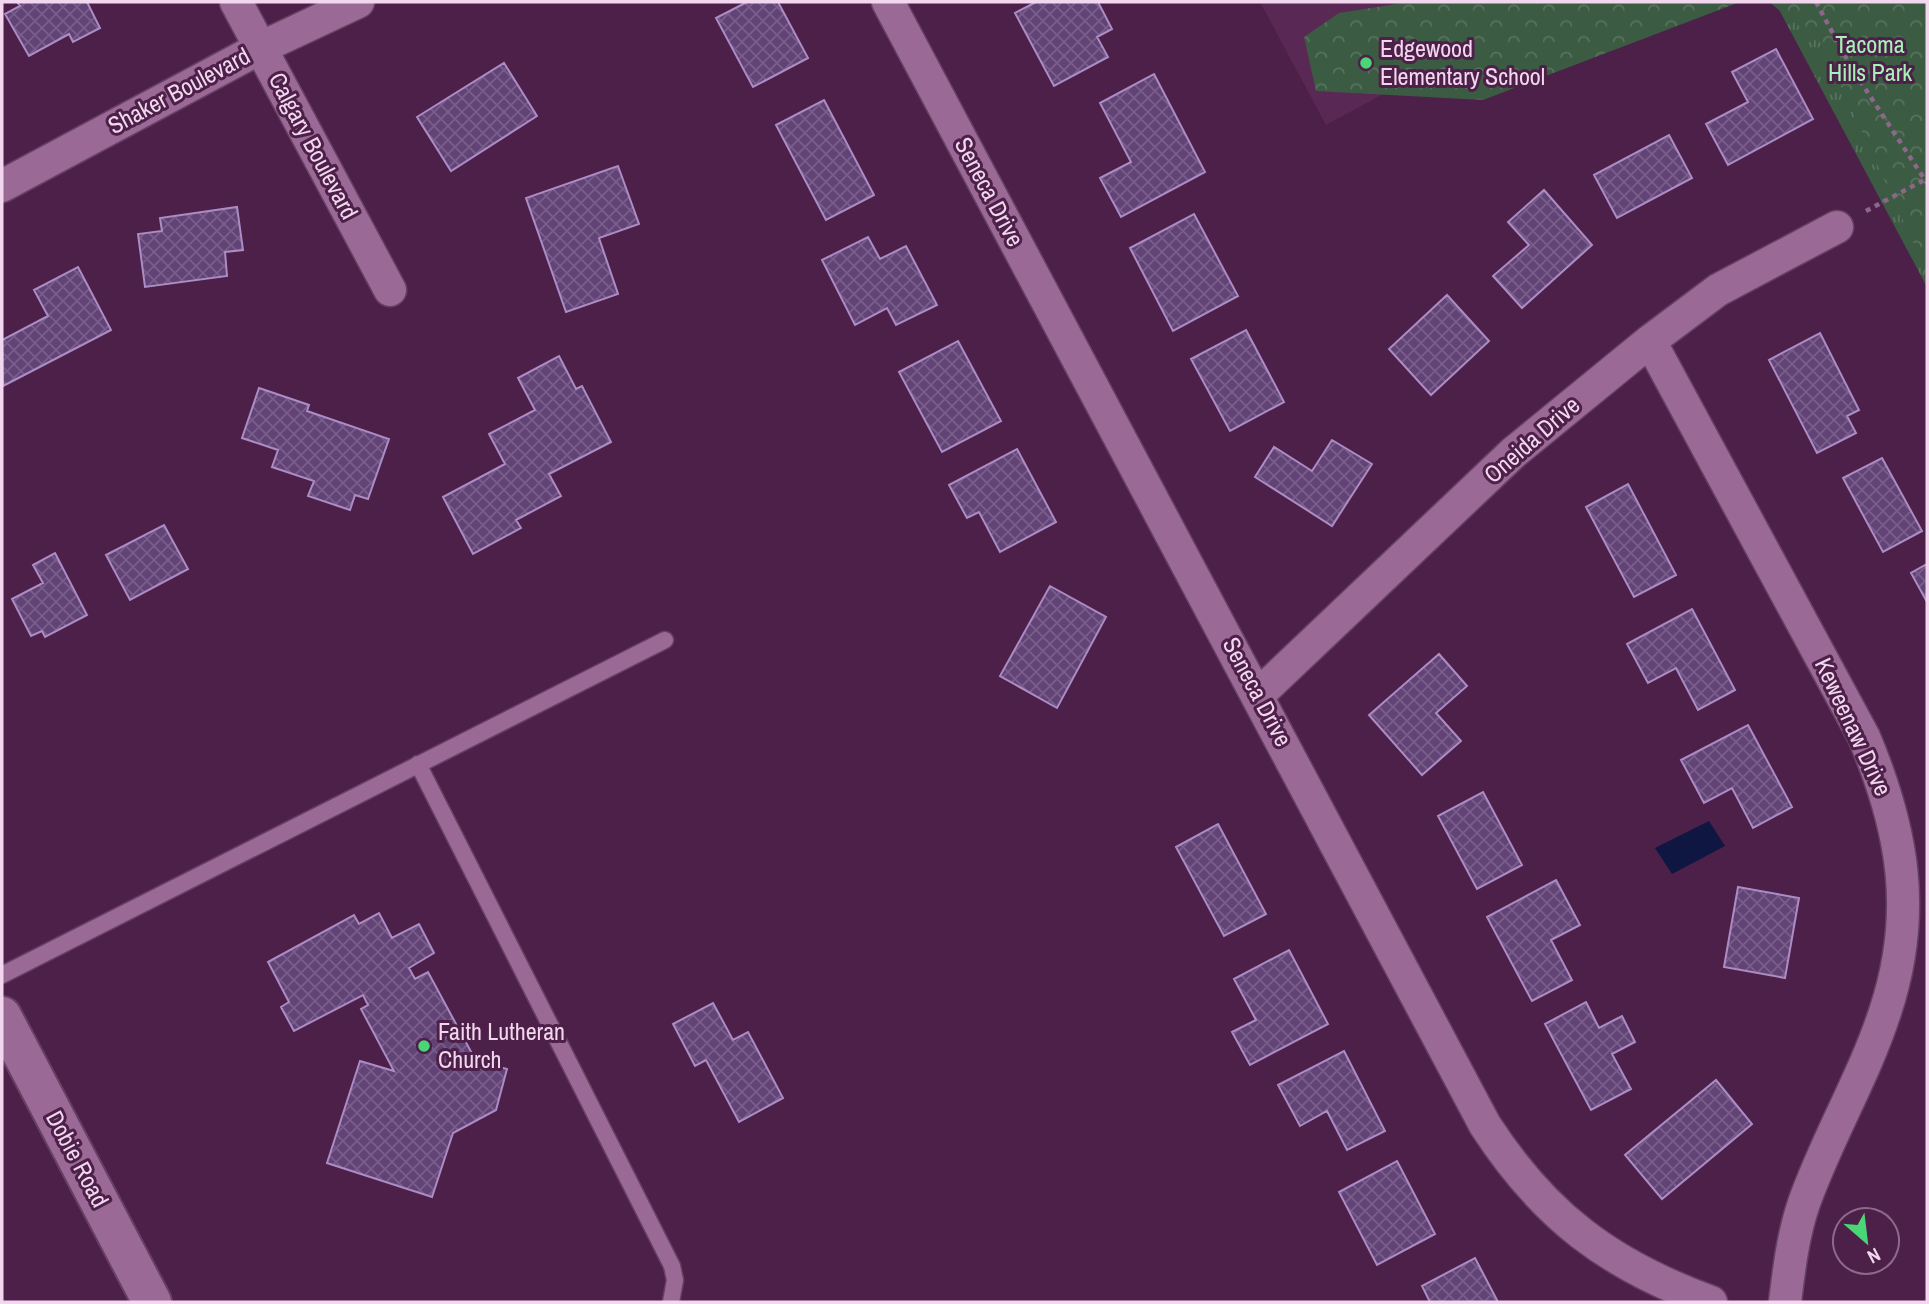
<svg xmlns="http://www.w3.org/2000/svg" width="1929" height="1304" font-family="'Archivo Narrow',sans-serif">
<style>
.built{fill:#592855}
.grass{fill:url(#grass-tufts)}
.forest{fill:url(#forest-crowns)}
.water{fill:#0e1641}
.building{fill:url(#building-cross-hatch);stroke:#ac8cc4;stroke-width:2}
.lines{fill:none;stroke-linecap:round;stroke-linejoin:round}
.service-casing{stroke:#664064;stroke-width:19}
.minor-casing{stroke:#664064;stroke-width:35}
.tertiary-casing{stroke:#664064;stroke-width:42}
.path{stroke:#8d6789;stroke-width:4.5;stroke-dasharray:5 5;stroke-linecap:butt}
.service{stroke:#9b6996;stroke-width:16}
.minor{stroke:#9b6996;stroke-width:32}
.tertiary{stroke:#9b6996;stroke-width:38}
.poi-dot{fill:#4ad677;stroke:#4c2048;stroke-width:2.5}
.labels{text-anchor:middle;stroke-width:6;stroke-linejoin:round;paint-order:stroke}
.park-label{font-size:24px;fill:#a7f3b7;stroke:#4c2048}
.poi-label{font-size:24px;fill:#f2d7ef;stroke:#4c2048;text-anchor:start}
.street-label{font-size:24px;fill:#f2d7ef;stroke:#4c2048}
</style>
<defs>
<pattern id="grass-tufts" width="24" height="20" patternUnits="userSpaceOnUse" patternTransform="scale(1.75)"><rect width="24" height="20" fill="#3c5b43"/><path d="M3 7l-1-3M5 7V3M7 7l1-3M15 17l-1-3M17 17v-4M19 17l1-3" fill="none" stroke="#59725e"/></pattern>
<pattern id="forest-crowns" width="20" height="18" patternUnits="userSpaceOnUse" patternTransform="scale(1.75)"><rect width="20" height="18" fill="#3c5b43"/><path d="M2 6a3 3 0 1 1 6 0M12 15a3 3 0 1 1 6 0" fill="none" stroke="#59725e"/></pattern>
<pattern id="building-cross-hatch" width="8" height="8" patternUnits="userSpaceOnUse" patternTransform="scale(1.75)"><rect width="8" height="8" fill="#624376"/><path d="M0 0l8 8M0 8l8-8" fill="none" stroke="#795d8a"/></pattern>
</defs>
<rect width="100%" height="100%" fill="#4c2048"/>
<path class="built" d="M1260,2H1554L1326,125Z"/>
<path class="grass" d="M1775,2H1927V287Z"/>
<path class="forest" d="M1409,2H1740L1483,100L1316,91L1304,37L1339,13Z
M1769,2H1927V272L1821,43Z"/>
<path class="water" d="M1709,821L1725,846L1672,874L1655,848Z"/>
<path class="building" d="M17,2H87L100,28L73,42L69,34L29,56L5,14L20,6Z
M747,2H778L808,58L753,87L716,18Z
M1036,2H1098L1112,29L1097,37L1108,57L1054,86L1015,13Z
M1776,49L1813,119L1728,165L1706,124L1748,102L1732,72Z
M504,63L537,116L451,171L417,117Z
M1154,74L1205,172L1121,217L1100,178L1131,162L1100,103Z
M824,100L874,195L826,220L776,125Z
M1669,135L1692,178L1617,218L1594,175Z
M618,166L639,224L599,238L618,294L566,312L526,198Z
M1544,190L1592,245L1522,308L1493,276L1529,245L1508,222Z
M237,207L243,250L225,252L227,276L145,287L138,234L162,231L160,218Z
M1194,214L1238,296L1173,331L1130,248Z
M868,237L880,259L906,246L937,305L896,325L887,308L855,325L822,260Z
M78,267L111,330L3,386L2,340L48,316L34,290Z
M1447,295L1489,341L1431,395L1389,349Z
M1246,330L1284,402L1230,431L1191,359Z
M1820,333L1859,410L1847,416L1856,433L1817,453L1769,360Z
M958,341L1001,421L942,452L899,372Z
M559,356L576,389L582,386L611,442L549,474L561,496L516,520L521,528L473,554L443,497L505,464L489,434L535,410L518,378Z
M259,388L309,405L307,411L389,439L368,499L355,495L350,510L308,496L314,481L272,467L278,450L242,438Z
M1332,440L1372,464L1332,526L1255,477L1274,447L1312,471Z
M1017,449L1056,522L1000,552L979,512L967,518L949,485Z
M1882,458L1922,531L1883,552L1843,478Z
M1628,484L1676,575L1634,597L1586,507Z
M164,525L188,569L130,600L106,555Z
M55,553L87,615L45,637L42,631L31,636L12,599L43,583L33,565Z
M1927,564V602L1911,573Z
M1050,586L1106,617L1057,708L1000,676Z
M1692,609L1735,690L1698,710L1676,668L1648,683L1627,644Z
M1439,654L1467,686L1436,713L1461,741L1422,775L1369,715Z
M1748,725L1792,807L1753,828L1732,788L1704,803L1681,760Z
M1483,792L1522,865L1477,889L1438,816Z
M1218,824L1266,914L1224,936L1176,847Z
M1556,880L1580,925L1551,940L1572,980L1532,1001L1487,917Z
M1738,887L1799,898L1785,978L1724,967Z
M379,913L392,938L419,924L434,953L409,968L415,979L428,972L476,1061L507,1069L496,1110L453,1133L432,1197L327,1163L360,1061L394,1071L361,1009L368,1005L363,995L294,1031L281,1007L289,1002L268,962L354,915L359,924Z
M1289,950L1328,1024L1250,1065L1232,1032L1256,1020L1234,979Z
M1586,1002L1599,1028L1622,1016L1635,1042L1612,1054L1631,1089L1591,1110L1545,1024Z
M713,1003L733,1040L748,1032L783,1098L739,1122L706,1060L695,1066L673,1024Z
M1344,1051L1385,1131L1347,1150L1327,1111L1300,1126L1278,1085Z
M1716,1080L1752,1124L1662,1199L1625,1155Z
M1397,1161L1435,1234L1377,1265L1339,1192Z
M1475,1258L1498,1302H1430L1422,1286Z"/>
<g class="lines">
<defs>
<path id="service" d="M418,764L672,1266L675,1280L671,1302
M2,975L665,640"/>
<path id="minor" d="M236,2L390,290
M888,2L1485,1125C1544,1216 1609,1265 1711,1302
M2,186L260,48L358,2
M1650,341L1864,737C1903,830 1918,913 1885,1012C1864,1077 1827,1138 1804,1203C1793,1235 1789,1269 1785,1302
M1258,695L1513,453L1650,341L1718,290L1837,227"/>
<path id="tertiary" d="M2,1016L152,1302"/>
</defs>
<use href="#service" class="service-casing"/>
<use href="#minor" class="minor-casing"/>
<use href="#tertiary" class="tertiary-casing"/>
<path class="path" d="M1816,2L1851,67L1927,183
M1866,211L1926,179"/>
<use href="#service" class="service"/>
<use href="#minor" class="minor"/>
<use href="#tertiary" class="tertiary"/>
</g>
<g class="poi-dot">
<circle cx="1366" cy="63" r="7"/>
<circle cx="424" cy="1046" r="7"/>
</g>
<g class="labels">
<g class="park-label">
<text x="1870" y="53">Tacoma<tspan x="1870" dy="28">Hills Park</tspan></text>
</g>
<g class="poi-label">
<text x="1380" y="57">Edgewood<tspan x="1380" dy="28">Elementary School</tspan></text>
<text x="438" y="1040">Faith Lutheran<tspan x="438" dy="28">Church</tspan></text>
</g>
<g class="street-label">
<text transform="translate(179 91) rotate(-28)" y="8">Shaker Boulevard</text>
<text transform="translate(313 146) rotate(62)" y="8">Calgary Boulevard</text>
<text transform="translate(989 192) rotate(62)" y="8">Seneca Drive</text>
<text transform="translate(1532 440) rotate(-41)" y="8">Oneida Drive</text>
<text transform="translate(1257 692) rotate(62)" y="8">Seneca Drive</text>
<text transform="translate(1853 727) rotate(65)" y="8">Keweenaw Drive</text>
<text transform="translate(77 1159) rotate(62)" y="8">Dobie Road</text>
</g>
</g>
<rect width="1929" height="1304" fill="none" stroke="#f2d7ef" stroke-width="7"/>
<g transform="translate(1866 1241) rotate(152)"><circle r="33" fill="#4c2048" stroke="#8e698b" stroke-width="2"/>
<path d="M0-5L12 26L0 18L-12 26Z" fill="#4ad677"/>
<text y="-10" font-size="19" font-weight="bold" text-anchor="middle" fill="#f2d7ef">N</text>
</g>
</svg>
